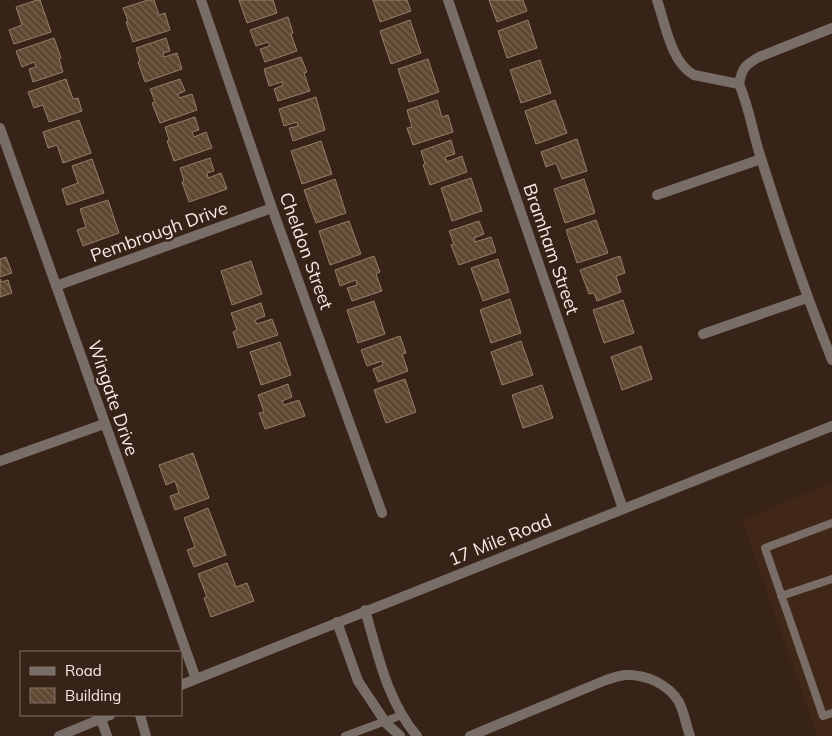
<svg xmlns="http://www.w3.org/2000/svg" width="832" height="736" font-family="Mulish,sans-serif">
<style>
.built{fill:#412717}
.building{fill:url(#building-back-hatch);stroke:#927f6b}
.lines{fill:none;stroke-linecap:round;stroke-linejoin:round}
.lane{stroke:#796e67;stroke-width:8}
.street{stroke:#796e67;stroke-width:10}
.labels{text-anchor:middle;stroke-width:5;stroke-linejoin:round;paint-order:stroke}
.street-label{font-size:18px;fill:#f7e9e1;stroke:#372317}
</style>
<defs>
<pattern id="building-back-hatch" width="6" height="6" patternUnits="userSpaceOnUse" patternTransform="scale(1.25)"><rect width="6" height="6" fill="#5f4831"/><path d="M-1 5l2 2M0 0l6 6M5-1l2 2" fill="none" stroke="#77624f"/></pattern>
</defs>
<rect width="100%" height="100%" fill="#372317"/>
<path class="built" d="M832,482V736H817L742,520Z"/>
<path class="building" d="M37,0H40L51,32L14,44L9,30L22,25L16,7Z
M148,0H154L159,15L165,13L170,30L133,42L126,22L128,21L123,8Z
M239,0H273L277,13L247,23Z
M373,0H407L411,11L380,22Z
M489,0H523L527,11L497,22Z
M288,17L293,33L291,34L297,51L265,62L260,49L270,46L268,42L256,46L250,30Z
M410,20L421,53L391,64L380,31Z
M528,20L537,48L507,58L498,31Z
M54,38L61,58L59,59L63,72L33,82L29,69L36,67L34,62L22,67L16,51Z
M166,38L170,51L163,53L164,57L177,53L182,69L145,82L138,62L140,61L136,48Z
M301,57L307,72L304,73L310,91L278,101L274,89L283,85L282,82L269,86L264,69Z
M428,59L439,92L409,102L398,69Z
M540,60L551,93L521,103L510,70Z
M66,79L73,99L78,98L82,111L49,122L43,105L34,108L28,92Z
M180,79L185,91L178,94L179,98L192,94L197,110L160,123L152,103L155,102L150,89Z
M316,97L325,130L293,141L289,128L298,126L297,122L284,126L279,109Z
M437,100L442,117L448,115L453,132L413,145L407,128L412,127L407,110Z
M555,100L567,133L536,144L525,111Z
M195,117L199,130L192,132L194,137L206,132L212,148L174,161L167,141L169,140L165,127Z
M79,120L91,153L63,163L57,145L48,148L43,132Z
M577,139L587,171L562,179L556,163L546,167L541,152Z
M451,140L455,154L445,157L447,162L462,156L467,172L430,185L423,165L425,164L421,151Z
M321,141L332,174L302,184L291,151Z
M210,158L214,171L207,173L208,178L221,173L227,189L189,202L182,182L184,181L180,168Z
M92,159L104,193L67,205L62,189L78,183L72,166Z
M471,178L482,211L452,221L441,188Z
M335,179L346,213L316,223L304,190Z
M584,179L595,213L565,223L554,189Z
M108,200L119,233L83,246L77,230L86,227L80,209Z
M596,220L608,253L577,263L566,230Z
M349,221L361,254L330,265L319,231Z
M479,221L484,234L474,238L475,242L491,237L496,252L459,265L451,245L454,244L449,231Z
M374,256L380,272L376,274L382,291L352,301L347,288L357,285L356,280L340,286L335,270Z
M620,256L625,273L616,276L621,292L597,301L594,293L589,294L580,270Z
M6,257L12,273L0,277V259Z
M498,259L509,292L483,301L471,268Z
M251,261L262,294L232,305L221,271Z
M0,279L1,282L8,280L12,293L0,297Z
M510,299L521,333L491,343L480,310Z
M623,300L634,333L604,343L593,310Z
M374,301L385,334L358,343L347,310Z
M261,303L265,316L255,320L257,324L272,319L278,335L238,348L233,332L237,330L231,313Z
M400,336L406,353L402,354L408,371L378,382L373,369L383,365L382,361L367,366L361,350Z
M521,341L533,375L502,385L491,352Z
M280,342L291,375L261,385L250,352Z
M641,346L652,379L622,390L611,357Z
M405,379L416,412L386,423L374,390Z
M288,384L292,397L282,401L284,405L299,400L305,416L265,429L259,413L264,412L258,395Z
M542,385L553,418L523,428L512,395Z
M193,453L209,498L175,510L170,496L179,493L175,481L166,485L159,465Z
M208,508L226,555L194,567L187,550L195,547L184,518Z
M227,563L236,587L247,583L254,601L211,617L204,598L207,597L198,574Z"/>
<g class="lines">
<path class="lane" d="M832,523L765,548L823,716L832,713
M781,596L832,579
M345,736L402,715"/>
<path class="street" d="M201,0L272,208L382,513
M448,0L623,509
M657,0C665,23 671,63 694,75L739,84
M739,84C750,109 753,136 762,161C783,229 806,295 832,360
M739,84C742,68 745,65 759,57L832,28
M0,128L196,679
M657,195L761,159
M56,286L272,208
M703,334L807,298
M0,461L104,424
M365,610C378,654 387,701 417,736
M337,622L358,681L386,723L400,736
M181,685L832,426
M140,715L146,736
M101,719L107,736
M59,736L110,715
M470,736L606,680C612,678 619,676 625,675C646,674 668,684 679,702C684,712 686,725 690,736"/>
</g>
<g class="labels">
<g class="street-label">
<text transform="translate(159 232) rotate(-20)" y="6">Pembrough Drive</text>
<text transform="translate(551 249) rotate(71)" y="6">Bramham Street</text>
<text transform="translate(306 251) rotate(70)" y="6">Cheldon Street</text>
<text transform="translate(113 398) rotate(71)" y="6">Wingate Drive</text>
<text transform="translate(500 540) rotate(-22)" y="6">17 Mile Road</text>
</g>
</g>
<rect x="20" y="651" width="162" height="65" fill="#372317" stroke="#847268"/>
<rect x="30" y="667" width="25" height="8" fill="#796e67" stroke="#847268"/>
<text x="65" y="676" font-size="15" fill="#f7e9e1">Road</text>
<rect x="30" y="688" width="25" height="15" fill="url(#building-back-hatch)" stroke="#847268"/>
<text x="65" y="701" font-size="15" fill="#f7e9e1">Building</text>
</svg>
